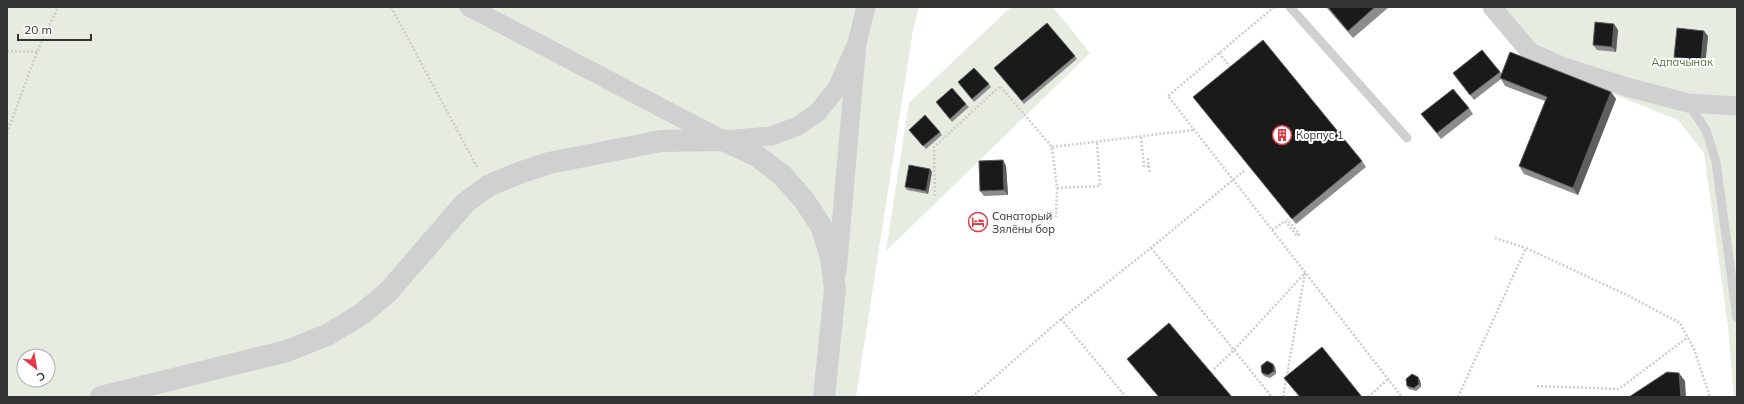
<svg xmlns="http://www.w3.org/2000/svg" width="1744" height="404" font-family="Mulish,sans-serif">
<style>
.green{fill:#e6ecdf;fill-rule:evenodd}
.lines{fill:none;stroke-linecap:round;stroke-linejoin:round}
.path{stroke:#cdcdcd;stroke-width:2.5;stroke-dasharray:2 2;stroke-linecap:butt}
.service{stroke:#d0d0d0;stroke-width:9}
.minor{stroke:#d0d0d0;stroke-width:19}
.tertiary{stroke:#d0d0d0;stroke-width:22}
.wall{fill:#8c8c8c}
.shaded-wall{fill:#5f5f5f}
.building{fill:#1a1a1a;stroke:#5f5f5f}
.labels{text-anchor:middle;stroke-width:4;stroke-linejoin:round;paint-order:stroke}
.park-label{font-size:11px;fill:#56703f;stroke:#fff}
.poi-label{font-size:11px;fill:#333;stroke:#fff;text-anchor:start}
</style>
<rect width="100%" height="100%" fill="#fff"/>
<path class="green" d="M7,7H919L913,30L856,397H7ZM24,356H48V380H24Z
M1011,7H1053L1090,53L886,251L909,103Z
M1483,7H1737V397H1734L1728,327L1704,153L1678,120L1563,74Z"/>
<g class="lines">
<path class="path" d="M391,7L477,167
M1274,7L1168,96L1402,397
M7,51L37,52
M1219,53L1231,68
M7,133L37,52L58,7
M1141,137L1144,166H1149
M1052,147L1193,130
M1148,158L1150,173
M1057,188L1100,186L1097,142
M935,196L934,147L1000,86L1052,147L1057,188L1056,217
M1272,230L1285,221L1297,236L1299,234L1287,219
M1495,238L1526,248
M1151,248L1272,397
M1061,319L1126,397
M1214,369L1234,350L1305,273
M1537,386L1619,389L1688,337
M972,397L1061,319L1151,248L1245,170
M1283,397L1305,273
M1368,397L1388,379
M1458,397L1526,248L1625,294L1680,323L1694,349L1710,397"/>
<path class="service" d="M1290,7L1407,138
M1688,103L1706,130L1716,162L1737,318"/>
<path class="minor" d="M469,7L723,140L771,136L798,126L818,112L837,88L857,43
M1492,7L1530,52L1561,66L1627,87L1688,103L1737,106
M837,272L857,43L866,7"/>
<path class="tertiary" d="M101,397L287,351L327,335L362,314L388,292L465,203L488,186L519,173L549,163L661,141L723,140L757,156L782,175L804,200L821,226L831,257L835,289L824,397"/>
</g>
<path class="wall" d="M1326,7H1389L1353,38Z
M1614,24L1618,30L1616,52L1597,50L1593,45Z
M1708,36L1705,66L1678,63L1674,57Z
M1482,50L1502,74L1611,92L1616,99L1578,195L1524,174L1519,166L1545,101L1505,86L1501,79L1474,100L1453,73Z
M1075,56L1077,59L1024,104L994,68Z
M958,82L989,84L991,87L974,102Z
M1193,97L1362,161L1366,167L1296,224Z
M936,102L966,104L969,107L952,122Z
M1469,108L1473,114L1441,139L1421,114Z
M909,130L940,132L942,135L926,149Z
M1003,160L1006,166L1008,195L984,196L980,191Z
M930,169L932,172L928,194L907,190L905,187Z
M1127,359L1232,397H1159L1131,364Z
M1273,364L1275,367L1276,374L1270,378L1264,376L1262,373Z
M1420,380L1421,387L1416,391L1409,389L1407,386Z"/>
<path class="shaded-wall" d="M1614,24L1618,30L1616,52L1612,47Z
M1704,31L1708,36L1705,66L1701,60Z
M1611,92L1616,99L1578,195L1573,188Z
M1003,160L1006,166L1008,195L1004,190Z
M930,169L932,172L928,194L926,191Z
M1273,364L1275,367L1276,374L1274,371Z
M1679,373L1685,381L1686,397H1681Z
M1418,377L1420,380L1421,387L1419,384Z"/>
<path class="building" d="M1328,7H1375L1348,31Z
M1595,22L1614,24L1612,47L1593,45Z
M1047,23L1075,56L1022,101L994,68Z
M1677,28L1704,31L1701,60L1674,57Z
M1263,40L1362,161L1292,219L1193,97Z
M1482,50L1500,72L1470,95L1453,73Z
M1510,52L1611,92L1573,188L1519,166L1547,97L1500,78Z
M974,68L989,84L972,99L958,82Z
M952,88L966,104L950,119L936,102Z
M1453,89L1469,108L1437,133L1421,114Z
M925,115L940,132L923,146L909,130Z
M1003,160L1004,190L980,191L979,161Z
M909,165L930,169L926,191L905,187Z
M1169,323L1232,397H1159L1127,359Z
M1322,347L1362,397H1300L1284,378Z
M1267,361L1273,364L1274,371L1268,375L1262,373L1261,366Z
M1667,372L1679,373L1681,397H1629Z
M1412,374L1418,377L1419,384L1414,388L1407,386L1406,379Z"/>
<defs>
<symbol id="building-ring" viewBox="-11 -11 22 22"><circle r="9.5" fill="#fff" stroke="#e63946" stroke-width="1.5"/><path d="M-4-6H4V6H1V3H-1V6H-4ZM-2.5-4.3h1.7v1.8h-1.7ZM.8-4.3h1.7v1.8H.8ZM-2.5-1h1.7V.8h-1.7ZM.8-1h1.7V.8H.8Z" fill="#e63946"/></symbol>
<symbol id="hotel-ring" viewBox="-11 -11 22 22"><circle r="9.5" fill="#fff" stroke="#e63946" stroke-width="1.5"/><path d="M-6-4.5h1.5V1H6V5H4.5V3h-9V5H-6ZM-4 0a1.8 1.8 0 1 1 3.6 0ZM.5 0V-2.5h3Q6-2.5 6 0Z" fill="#e63946"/></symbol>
</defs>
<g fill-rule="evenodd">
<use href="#building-ring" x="1271" y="124" width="22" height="22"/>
<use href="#hotel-ring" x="967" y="211" width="22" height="22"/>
</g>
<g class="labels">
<g class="park-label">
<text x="1682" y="66">Адпачынак</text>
</g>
<g class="poi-label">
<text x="1296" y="139">Корпус 1</text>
<text x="992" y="220">Санаторый<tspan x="992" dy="13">Зялёны бор</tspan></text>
</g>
</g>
<rect width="1744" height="404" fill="none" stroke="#333333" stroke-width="16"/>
<g transform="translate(36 368) rotate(149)"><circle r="19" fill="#ffffff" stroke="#adadad"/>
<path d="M0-3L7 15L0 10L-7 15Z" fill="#e63946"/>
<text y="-6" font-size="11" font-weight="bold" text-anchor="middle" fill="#333333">С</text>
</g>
<path d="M18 34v6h73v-6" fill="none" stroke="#333333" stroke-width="2"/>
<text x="24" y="34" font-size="12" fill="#333333" stroke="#ffffff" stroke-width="3" paint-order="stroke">20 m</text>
</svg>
